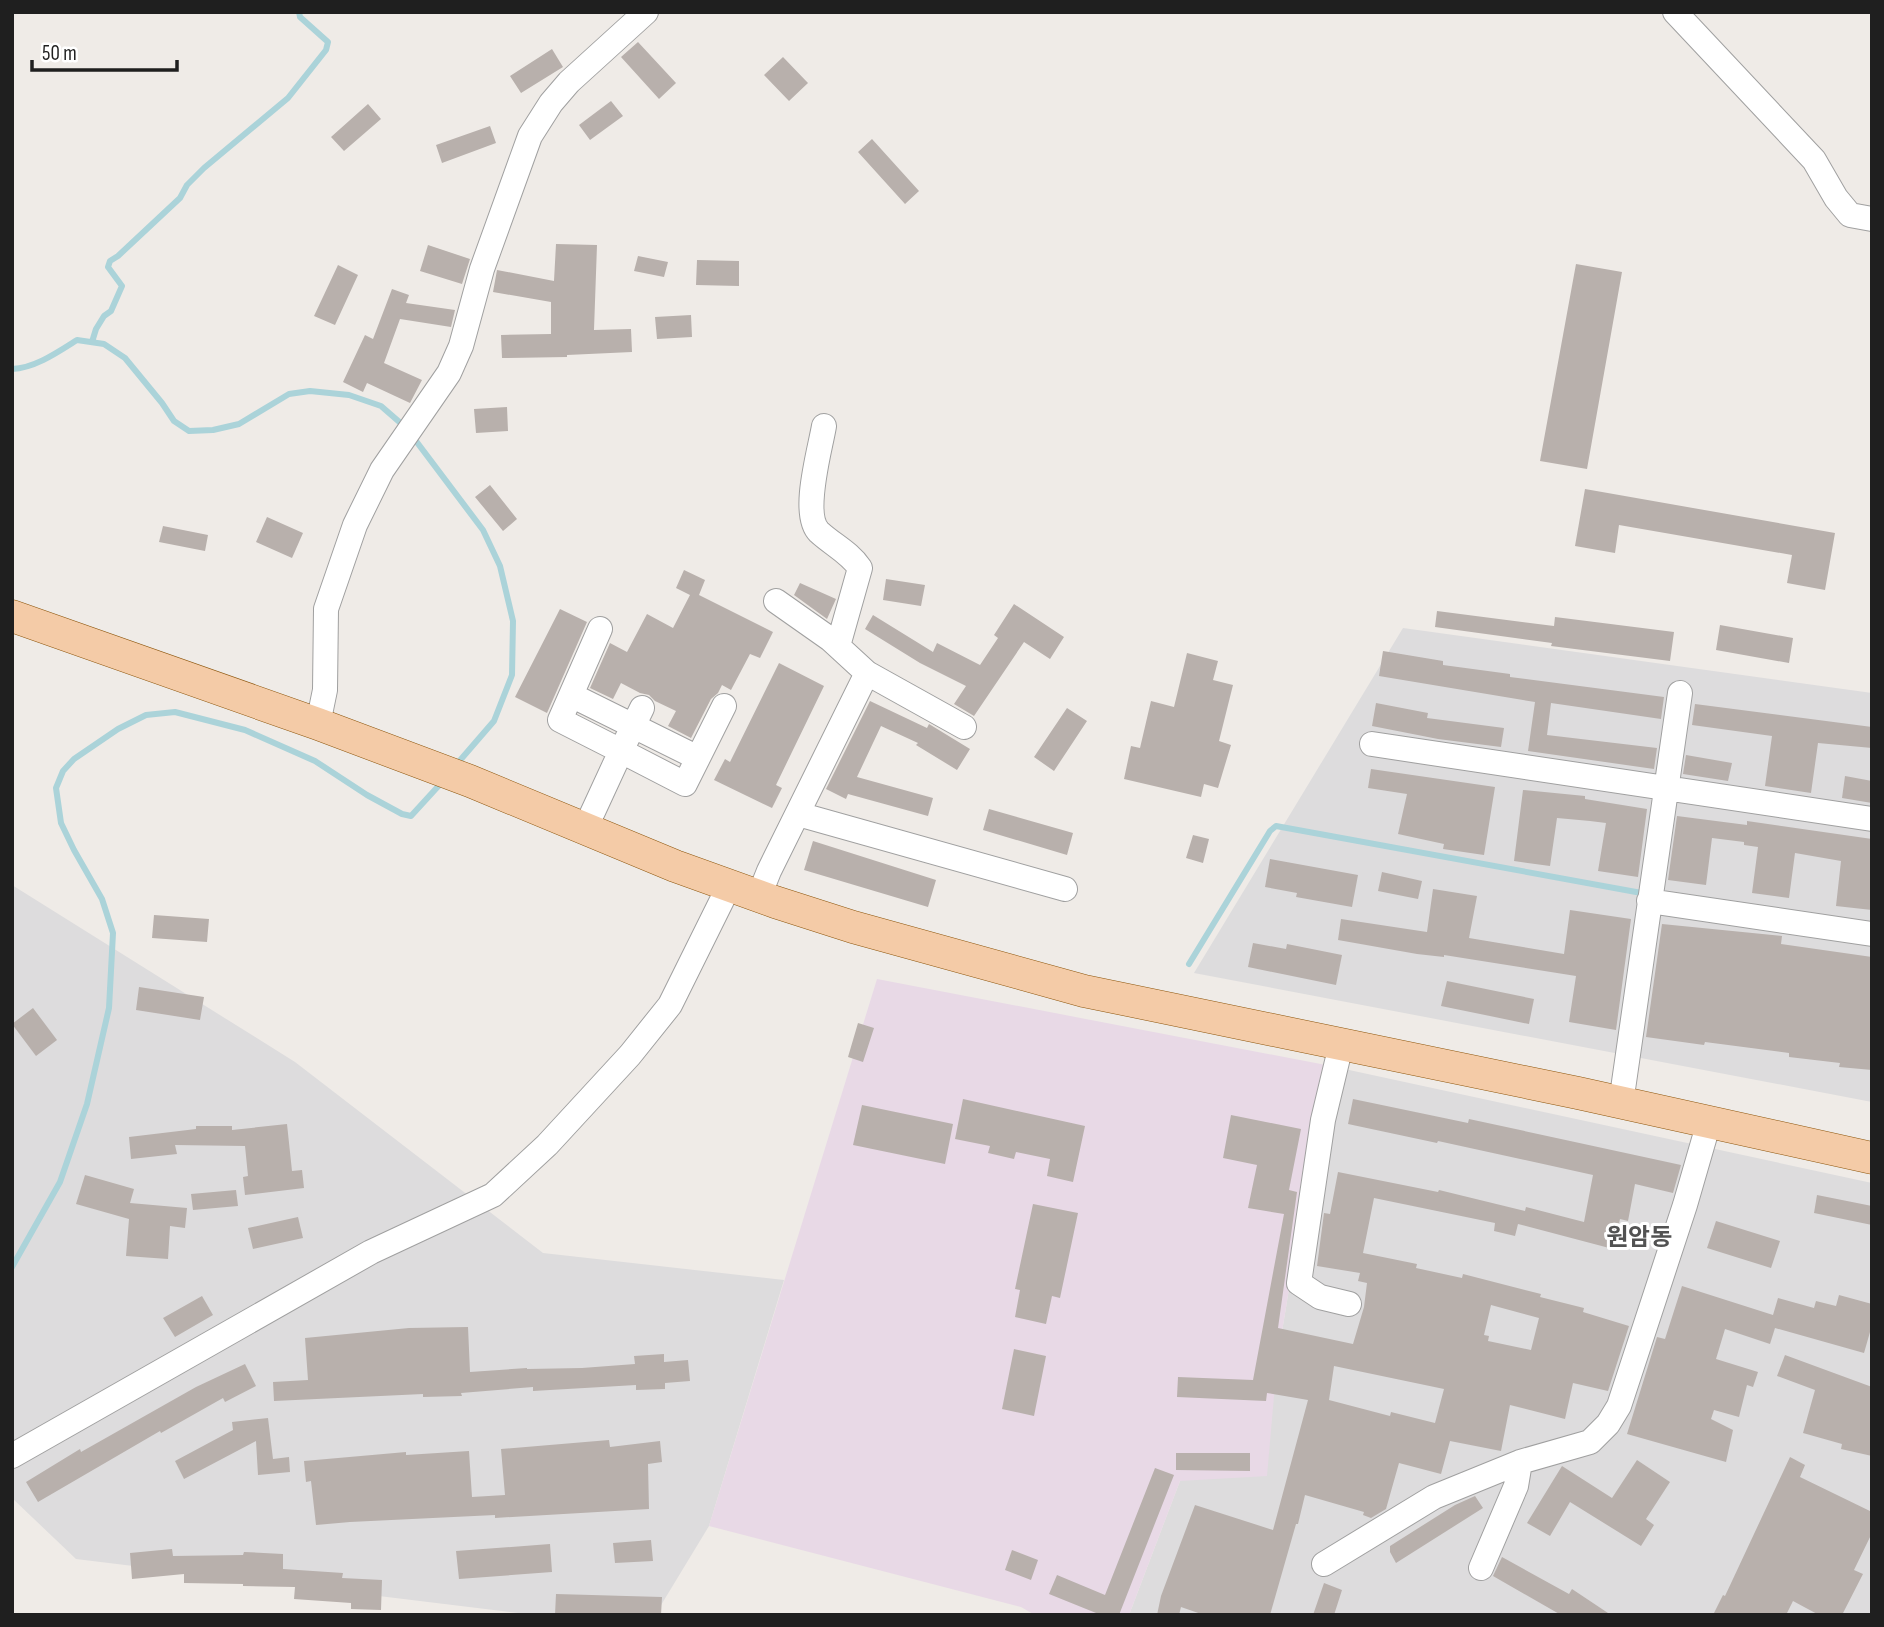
<svg xmlns="http://www.w3.org/2000/svg" width="1884" height="1627" font-family="'Sofia Sans Condensed','Noto Sans KR',sans-serif">
<style>
.residential{fill:#dddcdd}
.industrial{fill:#e8d9e6}
.lines{fill:none;stroke-linecap:round;stroke-linejoin:round}
.stream{stroke:#abd3d9;stroke-width:6}
.building{fill:#b8b0ac;fill-rule:evenodd}
.minor-casing{stroke:#a0a0a0;stroke-width:26}
.major-casing{stroke:#8d560d;stroke-width:33}
.minor{stroke:#fff;stroke-width:24}
.major{stroke:#f4cba7;stroke-width:32}
.labels{text-anchor:middle;stroke-width:6;stroke-linejoin:round;paint-order:stroke}
.quarter-label{font-size:24px;font-weight:bold;fill:#525252;stroke:#fff}
</style>
<rect width="100%" height="100%" fill="#efebe7"/>
<path class="residential" d="M1403,628L1872,693V1102L1194,973Z
M12,885L295,1062L543,1253L784,1280L709,1526L655,1615H534L76,1559L12,1498Z
M1326,1065L1872,1183V1615H1129L1180,1481L1277,1362Z"/>
<path class="industrial" d="M877,979L1326,1065L1277,1362L1267,1476L1180,1481L1129,1615H1035L1021,1607L709,1526Z"/>
<g class="lines">
<path class="stream" d="M92,342L96,329L104,316L111,311L122,286L108,267L110,261L118,256L180,198L187,185L204,168L288,98L326,50L328,42L300,17L299,12
M12,369C35,368 58,352 77,340L104,344L125,358L162,403L174,421L189,431L213,430L239,424L289,394L310,391L349,395L381,406L404,426
M413,437L483,530L500,566L513,621L512,675L494,721L456,765
M1189,964L1270,831L1276,826L1647,894
M12,1267L60,1182L87,1104L109,1008L113,933L102,899L74,850L61,823L56,788L63,771L74,759L118,729L146,715L175,712L245,730L315,761L367,795L402,814L411,816L443,781"/>
</g>
<path class="building" d="M638,42L676,83L659,99L621,57Z
M552,49L563,67L521,93L510,76Z
M783,57L808,83L789,101L764,75Z
M611,101L623,116L590,140L579,125Z
M368,104L381,119L344,151L331,137Z
M490,126L496,143L442,163L436,145Z
M872,139L919,191L905,204L858,152Z
M556,244L597,245L594,330L631,329L632,352L567,355V357L502,358L501,335L551,334V302L493,292L497,270L554,281Z
M428,245L470,259L462,284L420,271Z
M638,256L668,262L664,277L634,271Z
M697,260L739,261V286L696,285Z
M1576,264L1622,272L1587,469L1540,461Z
M338,265L358,275L335,325L314,316Z
M392,289L409,295L406,303L455,310L451,327L400,319L384,363L422,380L410,403L367,383L363,392L343,382L365,335L373,339Z
M691,315L692,337L657,339L655,317Z
M507,407L508,431L476,433L474,409Z
M490,485L517,519L503,531L475,497Z
M1585,489L1835,533L1825,590L1787,583L1792,555L1619,525L1615,553L1575,546Z
M267,517L303,533L292,558L256,542Z
M163,526L208,535L205,551L159,542Z
M684,570L705,580L699,595L773,632L760,658L750,654L731,690L722,685L718,693L711,699L691,738L668,726L676,711L655,701L649,695L640,693L621,683L613,699L590,688L610,643L627,652L647,614L673,628L690,595L676,588Z
M886,579L925,585L921,606L883,600Z
M800,583L836,599L827,619L794,595Z
M1014,604L1064,637L1050,659L1024,642L974,716L954,704L966,686L920,663L865,629L873,615L933,652L937,643L980,665L998,638L994,635Z
M560,609L587,622L547,713L515,697Z
M1437,611L1554,626L1555,617L1674,632L1670,661L1551,646L1552,643L1435,627Z
M1720,625L1793,638L1789,663L1716,650Z
M1383,651L1443,661V665L1510,674V677L1664,697L1661,719L1551,703L1547,735L1657,748L1654,769L1528,751L1535,702L1379,676Z
M1187,653L1218,661L1213,680L1233,685L1219,741L1231,745L1218,788L1204,784L1201,797L1124,779L1131,746L1140,748L1151,701L1174,707Z
M779,663L824,686L776,785L782,788L772,808L714,780L725,759L730,762Z
M870,701L927,728L929,724L970,749L957,770L916,745L918,743L881,726L857,777L933,798L928,816L848,794L846,799L826,789Z
M1376,703L1428,713L1427,718L1504,728L1501,747L1438,739L1372,726Z
M1695,704L1872,727V748L1818,743L1811,793L1765,786L1772,736L1692,725Z
M1067,708L1087,721L1054,771L1034,757Z
M1686,755L1732,763L1728,781L1683,774Z
M1371,769L1495,787L1484,855L1443,849L1444,844L1398,834L1407,794L1368,788Z
M1845,776L1872,781V803L1842,798Z
M1523,790L1585,796V799L1647,809L1638,877L1598,871L1606,823L1590,821L1557,818L1550,866L1514,861Z
M989,809L1073,833L1067,855L983,830Z
M1677,816L1747,825V821L1872,839V910L1836,906L1841,861L1795,853L1789,898L1752,893L1758,847L1744,845V842L1712,838L1706,885L1668,880Z
M1193,835L1209,839L1203,863L1186,858Z
M813,841L936,880L928,907L804,870Z
M1270,859L1358,875L1352,907L1296,897L1297,893L1265,887Z
M1382,872L1422,881L1418,899L1378,891Z
M1433,889L1477,896L1469,938L1564,954L1570,910L1631,919L1616,1030L1569,1022L1576,976L1444,955V957L1417,954L1338,940L1341,919L1427,932Z
M154,915L209,919L207,942L152,938Z
M1662,924L1782,936L1781,944L1872,957V1070L1839,1067L1840,1063L1789,1057V1053L1705,1042L1704,1045L1646,1037Z
M1253,943L1286,949L1287,944L1342,955L1336,985L1248,967Z
M1447,981L1534,999L1529,1024L1441,1006Z
M139,987L204,997L200,1020L136,1010Z
M33,1008L57,1040L36,1056L12,1024Z
M858,1023L874,1028L863,1062L848,1057Z
M963,1099L1085,1126L1073,1182L1047,1176L1050,1159L1016,1152L1014,1159L988,1153L990,1146L955,1139Z
M1353,1099L1468,1123L1469,1119L1681,1165L1673,1193L1635,1184L1628,1221L1620,1219L1613,1249L1518,1224L1515,1236L1494,1231L1495,1223L1374,1198L1363,1253L1417,1264L1416,1268L1462,1278L1463,1274L1541,1294L1540,1297L1584,1308L1583,1312L1629,1326L1608,1391L1573,1383L1565,1419L1510,1405L1501,1451L1450,1441L1441,1474L1399,1463L1386,1509L1371,1518L1363,1515L1364,1512L1305,1495L1298,1524H1296L1270,1615H1204L1181,1607L1179,1615H1157L1161,1596L1195,1505L1273,1530L1308,1400L1267,1393L1266,1401L1177,1397L1178,1377L1253,1380L1284,1214L1248,1208L1257,1165L1223,1158L1231,1115L1301,1129L1289,1190L1297,1192L1278,1328L1353,1344L1364,1307L1367,1283L1358,1281L1360,1273L1317,1266L1324,1213L1330,1214L1338,1172L1438,1192L1439,1190L1525,1211L1526,1207L1584,1222L1593,1175L1438,1141L1437,1143L1348,1124ZM1491,1305L1539,1318L1531,1350L1488,1341L1489,1336L1484,1335ZM1334,1366L1444,1389L1435,1423L1391,1412L1390,1416L1329,1400Z
M862,1105L953,1124L945,1164L853,1145Z
M287,1124L292,1171L302,1170L304,1188L245,1195L243,1177L248,1176L245,1146L175,1145L177,1154L131,1159L129,1137L196,1129V1126H232V1130Z
M85,1175L134,1189L130,1203L187,1208L185,1228L170,1226L168,1259L126,1256L129,1219L76,1204Z
M236,1190L238,1206L193,1210L191,1194Z
M1817,1195L1872,1206V1225L1814,1213Z
M1033,1204L1078,1213L1060,1298L1052,1296L1046,1324L1015,1317L1020,1290L1015,1289Z
M298,1217L303,1238L253,1249L248,1228Z
M1716,1221L1780,1241L1771,1268L1707,1248Z
M1682,1286L1773,1315L1778,1298L1814,1308L1816,1301L1836,1306L1839,1295L1872,1304V1325L1864,1353L1775,1328L1770,1344L1725,1329L1716,1359L1758,1372L1753,1387L1747,1385L1739,1417L1714,1410L1711,1419L1733,1430L1726,1462L1627,1434L1657,1337L1665,1339Z
M202,1296L213,1315L175,1337L163,1318Z
M468,1327L470,1372L527,1368V1369L582,1368L635,1364L634,1356L664,1354V1362L688,1360L690,1381L665,1383V1389L636,1390V1385L533,1391V1387L461,1393L462,1396L423,1397V1394L274,1401L273,1382L308,1380L305,1338L409,1328Z
M1014,1349L1046,1356L1034,1416L1002,1409Z
M1785,1355L1872,1387V1456L1841,1449L1842,1444L1803,1433L1815,1390L1777,1376Z
M245,1364L256,1386L225,1402L223,1398L161,1433L160,1431L38,1502L26,1482L80,1449L81,1452L196,1387Z
M268,1418L273,1459L289,1457L290,1472L258,1475L256,1441L184,1479L175,1461L233,1430L232,1422Z
M609,1440L610,1447L660,1441L662,1462L648,1464L649,1509L495,1518V1515L350,1522L316,1525L311,1481L306,1482L304,1461L406,1452V1455L469,1451L472,1497L505,1495L501,1449Z
M1176,1453H1250V1471L1176,1470Z
M1790,1457L1805,1465L1800,1477L1872,1512V1533L1854,1570L1863,1574L1842,1615H1819L1793,1601L1786,1615H1713L1723,1595L1725,1596Z
M1637,1460L1670,1482L1646,1519L1654,1525L1641,1546L1570,1502L1550,1536L1527,1523L1562,1466L1612,1498Z
M1155,1468L1174,1475L1119,1615H1101L1049,1594L1057,1575L1105,1595Z
M1475,1496L1483,1508L1396,1563L1390,1552V1546L1455,1505Z
M651,1540L653,1561L615,1563L613,1543Z
M550,1544L552,1572L459,1579L456,1551Z
M172,1549L173,1556L243,1555L244,1552L283,1554V1569L343,1573L342,1578L382,1580L381,1610L351,1609V1603L294,1599L295,1587L243,1586V1584L184,1583V1574L132,1579L130,1553Z
M1012,1550L1038,1560L1031,1580L1005,1570Z
M1502,1557L1569,1594L1572,1589L1611,1615H1561L1493,1576Z
M1324,1583L1342,1590L1334,1615H1313Z
M556,1594L662,1597L661,1615H555Z"/>
<g class="lines">
<defs>
<path id="minor" d="M1675,12L1814,160L1836,198L1850,215L1872,219
M824,426C820,450 801,514 819,532C833,545 849,552 860,568L838,646
M776,601L830,639L867,673L964,727
M571,695L698,758
M642,708L621,751L685,784L724,706
M318,724L325,690L326,609L355,525L382,470L449,373L461,346L482,269L530,136L551,103L569,82L646,12
M1372,744L1872,819
M798,814L1065,889
M585,829L621,751L560,720L600,629
M759,896L769,871L867,673
M1649,901L1872,934
M1341,1045L1323,1120L1299,1283L1320,1297L1349,1304
M1621,1103L1680,693
M12,1456L371,1252L493,1195L547,1145L630,1055L670,1005L729,886
M1324,1564L1434,1497L1520,1462L1590,1442L1608,1424L1619,1406L1685,1205L1709,1122
M1481,1568L1516,1486L1520,1462"/>
<path id="major" d="M12,616L318,724L470,781L675,866L775,902L853,927L1084,991L1578,1093L1872,1158"/>
</defs>
<use href="#minor" class="minor-casing"/>
<use href="#major" class="major-casing"/>
<use href="#minor" class="minor"/>
<use href="#major" class="major"/>
</g>
<g class="labels">
<g class="quarter-label">
<text x="1639" y="1245">원암동</text>
</g>
</g>
<rect width="1884" height="1627" fill="none" stroke="#1f1f1f" stroke-width="28"/>
<path d="M32 60v10h145v-10" fill="none" stroke="#1f1f1f" stroke-width="3.5"/>
<text x="42" y="60" font-size="21" fill="#1f1f1f" stroke="#ffffff" stroke-width="5" paint-order="stroke">50 m</text>
</svg>
